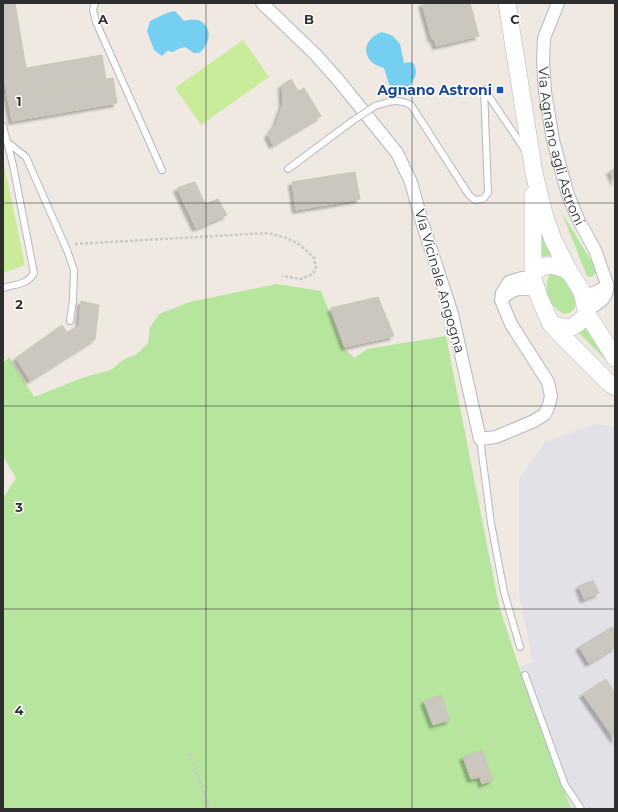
<svg xmlns="http://www.w3.org/2000/svg" width="618" height="812" font-family="Montserrat,sans-serif">
<style>
.industrial{fill:#e3e1e8}
.green{fill:#b6e59e}
.pitch{fill:#c9ec9a}
.water{fill:#75cff0}
.building{fill:#cbc7bf;stroke:#cbc5ba;filter:url(#shadow)}
.lines{fill:none;stroke-linecap:round;stroke-linejoin:round}
.lane-casing{stroke:#b4b7c1;stroke-width:8}
.street-casing{stroke:#b4b7c1;stroke-width:14}
.secondary-casing{stroke:#b4b7c1;stroke-width:18}
.path{stroke:#c9c9c9;stroke-width:2.5;stroke-dasharray:3 2;stroke-linecap:butt}
.lane{stroke:#fff;stroke-width:6}
.street{stroke:#fff;stroke-width:12}
.secondary{stroke:#fff;stroke-width:17}
.lane-bridge-casing{stroke:#b4b7c1;stroke-width:8;stroke-linecap:butt}
.lane-bridge{stroke:#fff;stroke-width:6}
.grid{fill:none;stroke:#2e2e2e;stroke-width:1;stroke-opacity:0.55}
.transit-dot{fill:#1a4fb4;stroke:#fff;stroke-width:1.5}
.labels{text-anchor:middle;stroke-width:3;stroke-linejoin:round;paint-order:stroke}
.transit-label{font-size:14px;font-weight:bold;fill:#164399;stroke:#fff;text-anchor:end}
.street-label{font-size:14px;fill:#2e2e2e;stroke:#fff}
.grid-label{font-size:13px;text-anchor:middle;font-weight:bold;fill:#2e2e2e;stroke:#fff;stroke-width:3;stroke-linejoin:round;paint-order:stroke}
</style>
<defs>
<filter id="shadow"><feDropShadow dx="-3.5" dy="3.5" stdDeviation="1" flood-color="#0004"/></filter>
</defs>
<rect width="100%" height="100%" fill="#efe9e1"/>
<path class="industrial" d="M596,424L615,427V809H571L519,667L532,662L528,636L519,595V479L546,441Z"/>
<path class="green" d="M561,211L593,264L596,272L592,277L587,276Z
M539,218L555,255L539,257Z
M551,271C556,273 560,276 564,280C573,289 585,312 564,314C547,305 542,288 551,271Z
M277,284L321,291L344,349L355,358L367,349L446,336L499,606L519,667L571,809H3V498L16,478L3,456V363L9,357L34,397L85,377L111,370L123,360L137,354L148,343L150,327L159,314L190,302Z
M587,321L615,363V369L574,328Z"/>
<path class="pitch" d="M243,40L269,77L201,125L175,88Z
M3,160L25,265L3,273Z"/>
<path class="water" d="M175,11L184,21C189,20 195,19 200,21C214,28 209,46 199,53H194L185,47L178,49L173,52L167,51L162,56L154,50L147,31L150,21L167,13Z
M382,32L393,36L400,44L404,63L412,62C420,71 414,80 408,88L399,91L394,90L389,84L384,68C361,62 360,40 382,32Z"/>
<path class="building" d="M3,3H15L30,92L113,78L117,103L12,121L3,71Z
M422,3H470L479,36L436,46L434,38L432,39Z
M102,55L106,79L30,92L26,68Z
M291,79L298,91L304,88L321,116L273,145L268,135L276,124L283,104L282,85Z
M615,168V182L610,171Z
M355,172L360,199L296,210L292,182Z
M195,182L205,204L218,199L227,215L196,228L177,188Z
M378,297L394,336L345,347L331,308Z
M81,301L99,305L95,339L30,380L16,358L62,325L67,332L79,326Z
M593,580L599,593L584,599L579,586Z
M612,627L615,633V647L589,663L579,647Z
M606,679L615,693V740L583,694Z
M441,695L450,720L433,725L424,701Z
M482,750L493,780L482,784L480,777L471,779L463,757Z"/>
<g class="lines">
<defs>
<path id="lane" d="M95,3L93,10L96,22L162,170
M375,106C388,102 398,98 411,105L469,195L475,200L483,199L488,193L484,89L525,150
M3,126L13,165L34,273C27,285 16,284 3,288
M7,142L26,157L67,250L74,270L73,300L70,321
M288,169L351,122
M480,439L491,523L504,592L520,647
M525,675L565,785L581,809"/>
<g id="street">
<path d="M262,3L316,55L339,81L397,153L411,182L422,222L452,314L480,439L496,437L534,421L545,414L549,405L551,396L548,382L511,324L501,300L502,293L509,282L522,278H533"/>
<path id="s1" d="M558,3L544,38L543,60L545,92L553,140L568,195L578,219L595,250L607,284C609,299 598,303 587,310"/>
<path d="M582,292L591,294L602,289L607,284"/>
<path d="M502,299C514,287 520,288 536,290"/>
</g>
<path id="secondary" d="M507,3L534,173L544,214L553,240L569,271L582,292L587,314L615,358
M533,195V278L539,297L551,324C572,330 572,330 587,314
M533,273C546,262 554,265 569,271
M551,324L564,338L609,383L615,387"/>
</defs>
<use href="#lane" class="lane-casing"/>
<use href="#street" class="street-casing"/>
<use href="#secondary" class="secondary-casing"/>
<path class="path" d="M75,244L268,233L287,238L300,245L308,252L314,258L316,267L313,274L301,279L282,276
M189,753L210,809"/>
<use href="#lane" class="lane"/>
<use href="#street" class="street"/>
<use href="#secondary" class="secondary"/>
<defs>
<path id="lane-bridge" d="M351,122L375,106"/>
</defs>
<use href="#lane-bridge" class="lane-bridge-casing"/>
<use href="#lane-bridge" class="lane-bridge"/>
</g>
<path class="grid" d="M206,3V809M412,3V809M3,203H615M3,406H615M3,609H615"/>
<rect class="transit-dot" x="496" y="86" width="8" height="8" rx="2"/>
<g class="labels">
<g class="transit-label">
<text x="492" y="95">Agnano Astroni</text>
</g>
<g class="street-label">
<text dy="5" stroke="none"><textPath href="#s1" startOffset="148">Via Agnano agli Astroni</textPath></text>
<text transform="translate(440 281) rotate(74)" y="5">Via Vicinale Angogna</text>
</g>
</g>
<g class="grid-label">
<text x="103" y="24">A</text>
<text x="309" y="24">B</text>
<text x="515" y="24">C</text>
<text x="19" y="106">1</text>
<text x="19" y="309">2</text>
<text x="19" y="512">3</text>
<text x="19" y="715">4</text>
</g>
<rect width="618" height="812" fill="none" stroke="#2e2e2e" stroke-width="8"/>
</svg>
